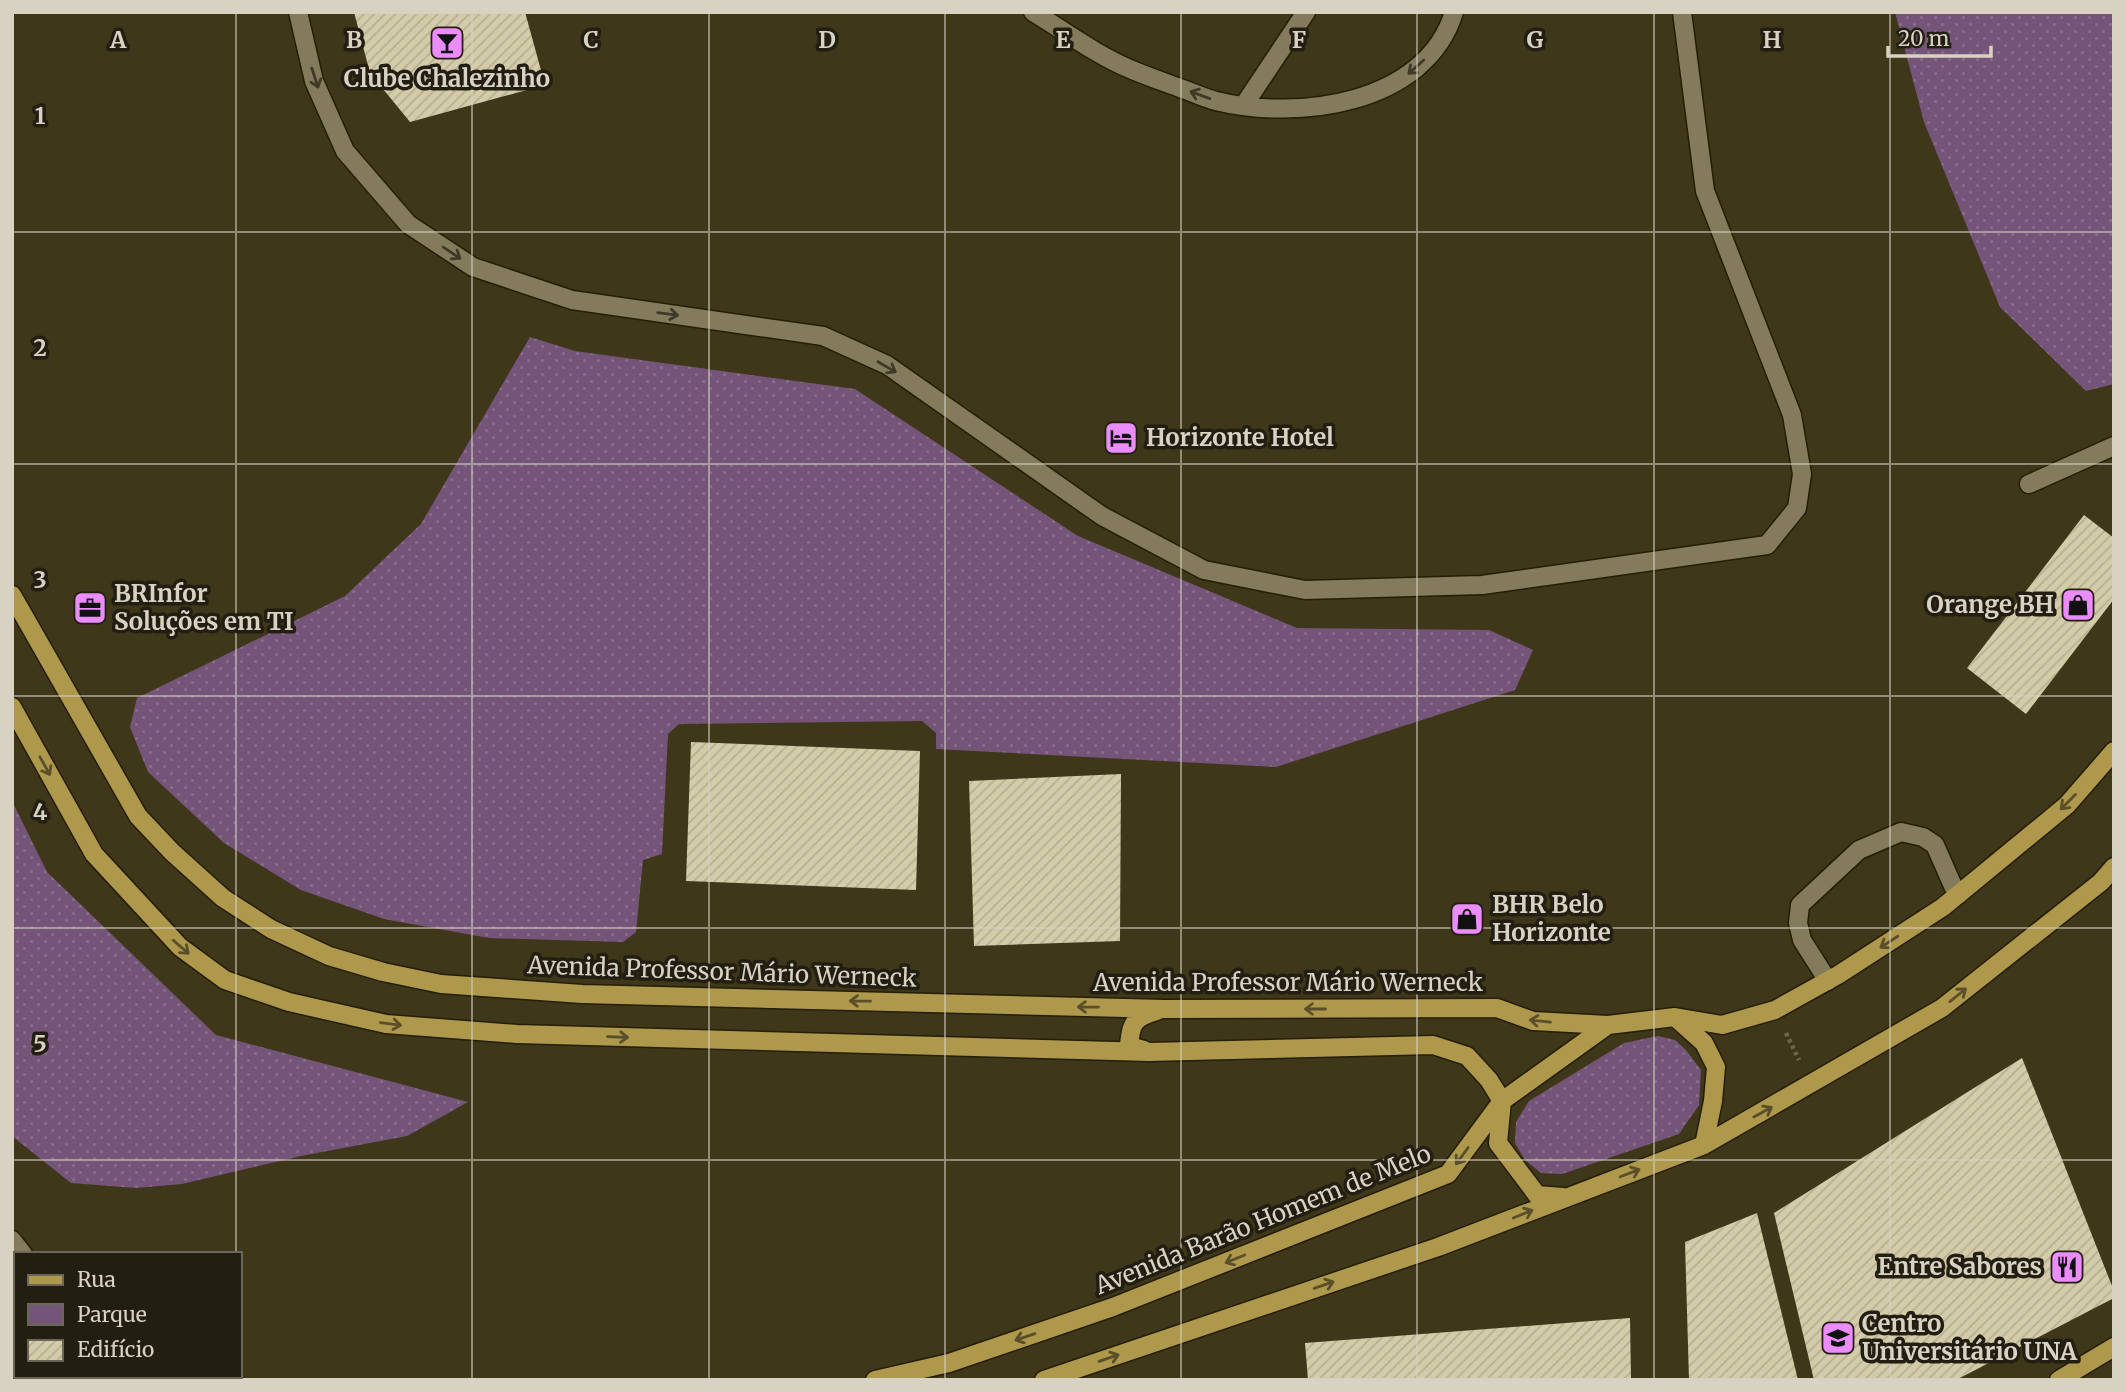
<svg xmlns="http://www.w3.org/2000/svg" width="2126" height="1392" font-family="Merriweather,serif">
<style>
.green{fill:url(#green-dots)}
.building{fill:url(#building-hatch)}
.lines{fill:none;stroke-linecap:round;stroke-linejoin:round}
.minor-casing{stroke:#261e01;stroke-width:21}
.major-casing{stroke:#261e01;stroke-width:21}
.path{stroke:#6d664c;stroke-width:4.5;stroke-dasharray:3.5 3.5;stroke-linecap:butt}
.minor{stroke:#847b5c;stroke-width:18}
.major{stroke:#ad984c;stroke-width:18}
.oneway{stroke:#3f3a28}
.oneway2{stroke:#5a4f29}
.grid{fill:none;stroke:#d7d2c1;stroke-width:2;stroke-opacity:0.55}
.labels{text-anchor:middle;stroke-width:7;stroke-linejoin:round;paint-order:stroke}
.poi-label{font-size:24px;font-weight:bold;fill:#d7d2c1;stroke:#221e12;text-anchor:start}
.street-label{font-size:24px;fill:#d7d2c1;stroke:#221e12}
.grid-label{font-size:23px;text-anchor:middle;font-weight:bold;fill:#d7d2c1;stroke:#221e12;stroke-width:7;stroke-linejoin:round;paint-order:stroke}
</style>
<defs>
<pattern id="green-dots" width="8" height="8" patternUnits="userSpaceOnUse" patternTransform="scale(1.75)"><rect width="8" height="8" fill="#745579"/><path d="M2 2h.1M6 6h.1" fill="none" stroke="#876d8a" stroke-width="1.8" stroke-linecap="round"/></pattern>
<pattern id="building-hatch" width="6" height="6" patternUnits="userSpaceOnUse" patternTransform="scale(1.75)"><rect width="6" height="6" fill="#d4cba9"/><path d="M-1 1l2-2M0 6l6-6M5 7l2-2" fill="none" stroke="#b6af93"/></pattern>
</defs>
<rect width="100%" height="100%" fill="#3f3719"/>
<path class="green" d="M1895,12H2114V384L2086,391L2000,307L1924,122Z
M530,337L575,351L855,389L1078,536L1297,628L1489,630L1533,650L1515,690L1276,767L936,749V733L922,721L679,724L668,734L662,854L643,860L636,932L623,942L489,938L384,919L301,890L224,843L148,772L130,727L137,698L345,596L421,524Z
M12,801L47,872L216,1035L468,1102L407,1136L301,1156L182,1184L136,1188L71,1183L12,1136Z
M1658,1036L1675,1040L1686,1050L1701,1070L1699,1105L1679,1134L1562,1174L1541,1173L1525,1160L1515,1143L1516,1122L1529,1101L1624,1043Z"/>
<path class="building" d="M354,12H525L545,85L410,122L370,73Z
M2084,515L2114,538V599L2026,714L1967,668Z
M691,742L920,751L916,890L686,881Z
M1121,774L1120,941L974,946L969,781Z
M2022,1058L2114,1291V1298L1956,1380H1814L1774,1213Z
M1757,1213L1798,1380H1689L1685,1242Z
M1630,1318L1631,1380H1308L1305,1343Z"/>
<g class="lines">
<defs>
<path id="minor" d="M298,12L314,81L345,151L408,224L473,267L572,300L823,336L887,365L1102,516L1204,570L1305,590L1482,585L1767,545L1797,508L1802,474L1792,415L1705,191L1682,12
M1033,12C1063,30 1098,56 1130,69C1146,76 1164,82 1180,88C1192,92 1204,98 1216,101C1297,121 1426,105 1454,12
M1244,105L1306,12
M2029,484L2114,446
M1828,981L1802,940L1798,923L1800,905L1859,850L1901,832L1923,837L1935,845L1953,886L1959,894
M12,1240L23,1254
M90,1376L92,1380"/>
<path id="major" d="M12,595L138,816L172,852L223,898L271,929L329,956L383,972L441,984L582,994L1164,1009L1497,1008L1533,1021L1608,1025
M12,707L94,854L180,947L225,980L289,1002L386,1024L517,1034L1149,1052L1433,1045L1467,1056L1489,1080L1502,1101
M1676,1018L1704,1043L1716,1067L1713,1101L1704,1145
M1144,1050L1129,1046C1131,1022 1134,1018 1157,1011
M1502,1101L1498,1143L1537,1195L1563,1197
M875,1380L949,1363L1113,1307L1448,1174L1502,1101L1608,1025L1675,1017L1722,1025L1775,1010L1838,975L1943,907L2067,805L2114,751
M1044,1380L1438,1247L1704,1145L1942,1008L2101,882L2114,867
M2059,1380L2114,1347"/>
</defs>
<use href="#minor" class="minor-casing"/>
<use href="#major" class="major-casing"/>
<path class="path" d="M1786,1033L1799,1060"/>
<use href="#minor" class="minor"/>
<use href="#major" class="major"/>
</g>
<defs><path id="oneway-shaft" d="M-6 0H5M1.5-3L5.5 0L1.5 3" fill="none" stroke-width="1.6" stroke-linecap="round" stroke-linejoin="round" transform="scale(1.75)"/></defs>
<g class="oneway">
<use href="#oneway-shaft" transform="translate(1416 67) rotate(138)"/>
<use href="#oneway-shaft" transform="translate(315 78) rotate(72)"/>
<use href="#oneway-shaft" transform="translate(1200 95) rotate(-160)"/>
<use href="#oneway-shaft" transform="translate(452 253) rotate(34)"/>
<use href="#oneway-shaft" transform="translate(668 314) rotate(8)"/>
<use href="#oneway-shaft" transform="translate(887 367) rotate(30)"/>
</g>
<g class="oneway2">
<use href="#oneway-shaft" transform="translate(45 766) rotate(61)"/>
<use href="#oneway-shaft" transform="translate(2068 802) rotate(135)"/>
<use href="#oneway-shaft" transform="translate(1889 942) rotate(147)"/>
<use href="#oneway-shaft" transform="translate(181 947) rotate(41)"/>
<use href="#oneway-shaft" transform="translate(1958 995) rotate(-39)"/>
<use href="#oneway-shaft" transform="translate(860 1001) rotate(-179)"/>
<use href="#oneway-shaft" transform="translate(1088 1007) rotate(-179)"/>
<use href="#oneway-shaft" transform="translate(1315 1009) rotate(180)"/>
<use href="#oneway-shaft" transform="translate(1540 1021) rotate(-174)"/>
<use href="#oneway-shaft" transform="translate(391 1024) rotate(7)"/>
<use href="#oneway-shaft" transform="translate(618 1037) rotate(2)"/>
<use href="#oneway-shaft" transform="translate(1763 1112) rotate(-29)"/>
<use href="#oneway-shaft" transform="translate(1462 1156) rotate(126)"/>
<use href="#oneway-shaft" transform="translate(1630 1173) rotate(-21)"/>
<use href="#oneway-shaft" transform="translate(1523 1214) rotate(-22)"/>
<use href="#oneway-shaft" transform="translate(1235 1259) rotate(158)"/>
<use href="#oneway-shaft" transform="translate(1324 1285) rotate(-19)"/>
<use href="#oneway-shaft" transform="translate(1025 1337) rotate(161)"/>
<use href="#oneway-shaft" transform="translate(1109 1358) rotate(-19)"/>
</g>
<path class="grid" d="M236,12V1254M472,12V1380M709,12V1380M945,12V1380M1181,12V1380M1417,12V1380M1654,12V1380M1890,12V1380M12,232H2114M12,464H2114M12,696H2114M12,928H2114M12,1160H2114M236,1376V1380"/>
<defs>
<symbol id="bar-square" viewBox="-11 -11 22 22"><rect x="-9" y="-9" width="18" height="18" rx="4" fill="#eb8cfb" stroke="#221e12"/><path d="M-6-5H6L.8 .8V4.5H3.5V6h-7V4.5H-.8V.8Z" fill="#111"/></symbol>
<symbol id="hotel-square" viewBox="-11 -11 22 22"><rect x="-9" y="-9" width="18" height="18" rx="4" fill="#eb8cfb" stroke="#221e12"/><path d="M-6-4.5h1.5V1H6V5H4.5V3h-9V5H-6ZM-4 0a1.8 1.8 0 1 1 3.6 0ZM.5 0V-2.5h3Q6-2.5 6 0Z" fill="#111"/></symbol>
<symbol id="shop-square" viewBox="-11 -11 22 22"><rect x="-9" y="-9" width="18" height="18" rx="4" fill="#eb8cfb" stroke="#221e12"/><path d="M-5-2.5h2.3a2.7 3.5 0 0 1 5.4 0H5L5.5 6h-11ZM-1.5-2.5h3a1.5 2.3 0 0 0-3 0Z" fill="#111"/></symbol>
<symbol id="office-square" viewBox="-11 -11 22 22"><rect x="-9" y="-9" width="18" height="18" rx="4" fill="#eb8cfb" stroke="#221e12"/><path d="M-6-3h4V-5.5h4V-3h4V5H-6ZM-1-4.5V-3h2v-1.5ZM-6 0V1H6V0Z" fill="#111"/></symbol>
<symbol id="restaurant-square" viewBox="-11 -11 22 22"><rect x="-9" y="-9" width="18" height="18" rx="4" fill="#eb8cfb" stroke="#221e12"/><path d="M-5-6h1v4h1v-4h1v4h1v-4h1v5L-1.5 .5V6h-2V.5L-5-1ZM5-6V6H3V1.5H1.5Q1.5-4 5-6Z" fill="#111"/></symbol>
<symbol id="university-square" viewBox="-11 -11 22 22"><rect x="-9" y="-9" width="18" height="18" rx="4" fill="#eb8cfb" stroke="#221e12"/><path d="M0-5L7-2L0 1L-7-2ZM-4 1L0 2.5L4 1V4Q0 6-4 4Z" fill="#111"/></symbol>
</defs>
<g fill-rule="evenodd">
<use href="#bar-square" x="428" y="24" width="38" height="38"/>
<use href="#hotel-square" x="1102" y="419" width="38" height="38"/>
<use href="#shop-square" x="2059" y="586" width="38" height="38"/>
<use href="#office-square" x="71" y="589" width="38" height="38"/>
<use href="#shop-square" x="1448" y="900" width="38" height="38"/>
<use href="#restaurant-square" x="2048" y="1248" width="38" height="38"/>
<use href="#university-square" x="1819" y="1319" width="38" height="38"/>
</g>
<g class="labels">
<g class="poi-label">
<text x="447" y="87" text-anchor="middle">Clube Chalezinho</text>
<text x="1146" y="446">Horizonte Hotel</text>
<text x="114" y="602">BRInfor<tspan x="114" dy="28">Soluções em TI</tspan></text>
<text x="2054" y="613" text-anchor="end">Orange BH</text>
<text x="1492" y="913">BHR Belo<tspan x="1492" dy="28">Horizonte</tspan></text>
<text x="2042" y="1275" text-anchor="end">Entre Sabores</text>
<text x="1862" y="1332">Centro<tspan x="1862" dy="28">Universitário UNA</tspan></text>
</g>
<g class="street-label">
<text transform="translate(722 972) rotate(2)" y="8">Avenida Professor Mário Werneck</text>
<text x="1288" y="991">Avenida Professor Mário Werneck</text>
<text transform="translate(1263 1220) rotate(-22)" y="8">Avenida Barão Homem de Melo</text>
</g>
</g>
<g class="grid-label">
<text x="118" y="48">A</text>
<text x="354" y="48">B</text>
<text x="591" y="48">C</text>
<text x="827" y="48">D</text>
<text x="1063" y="48">E</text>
<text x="1299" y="48">F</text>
<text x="1535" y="48">G</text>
<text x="1772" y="48">H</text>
<text x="40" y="124">1</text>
<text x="40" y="356">2</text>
<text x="40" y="588">3</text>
<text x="40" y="820">4</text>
<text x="40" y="1052">5</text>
</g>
<rect width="2126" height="1392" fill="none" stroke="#d7d2c1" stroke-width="28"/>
<rect x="14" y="1252" width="228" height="126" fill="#221e12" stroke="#6a6658" stroke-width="2"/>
<rect x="28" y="1275" width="35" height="10" fill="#ad984c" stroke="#6a6658" stroke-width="2"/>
<text x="77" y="1287" font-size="21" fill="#d7d2c1">Rua</text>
<rect x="28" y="1304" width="35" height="21" fill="#745579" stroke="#6a6658" stroke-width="2"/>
<text x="77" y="1322" font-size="21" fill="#d7d2c1">Parque</text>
<rect x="28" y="1340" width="35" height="21" fill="url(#building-hatch)" stroke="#6a6658" stroke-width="2"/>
<text x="77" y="1357" font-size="21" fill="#d7d2c1">Edifício</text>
<path d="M1888 46v10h103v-10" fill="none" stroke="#d7d2c1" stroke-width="3.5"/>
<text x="1898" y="46" font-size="21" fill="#d7d2c1" stroke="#221e12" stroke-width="5" paint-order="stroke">20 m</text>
</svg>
